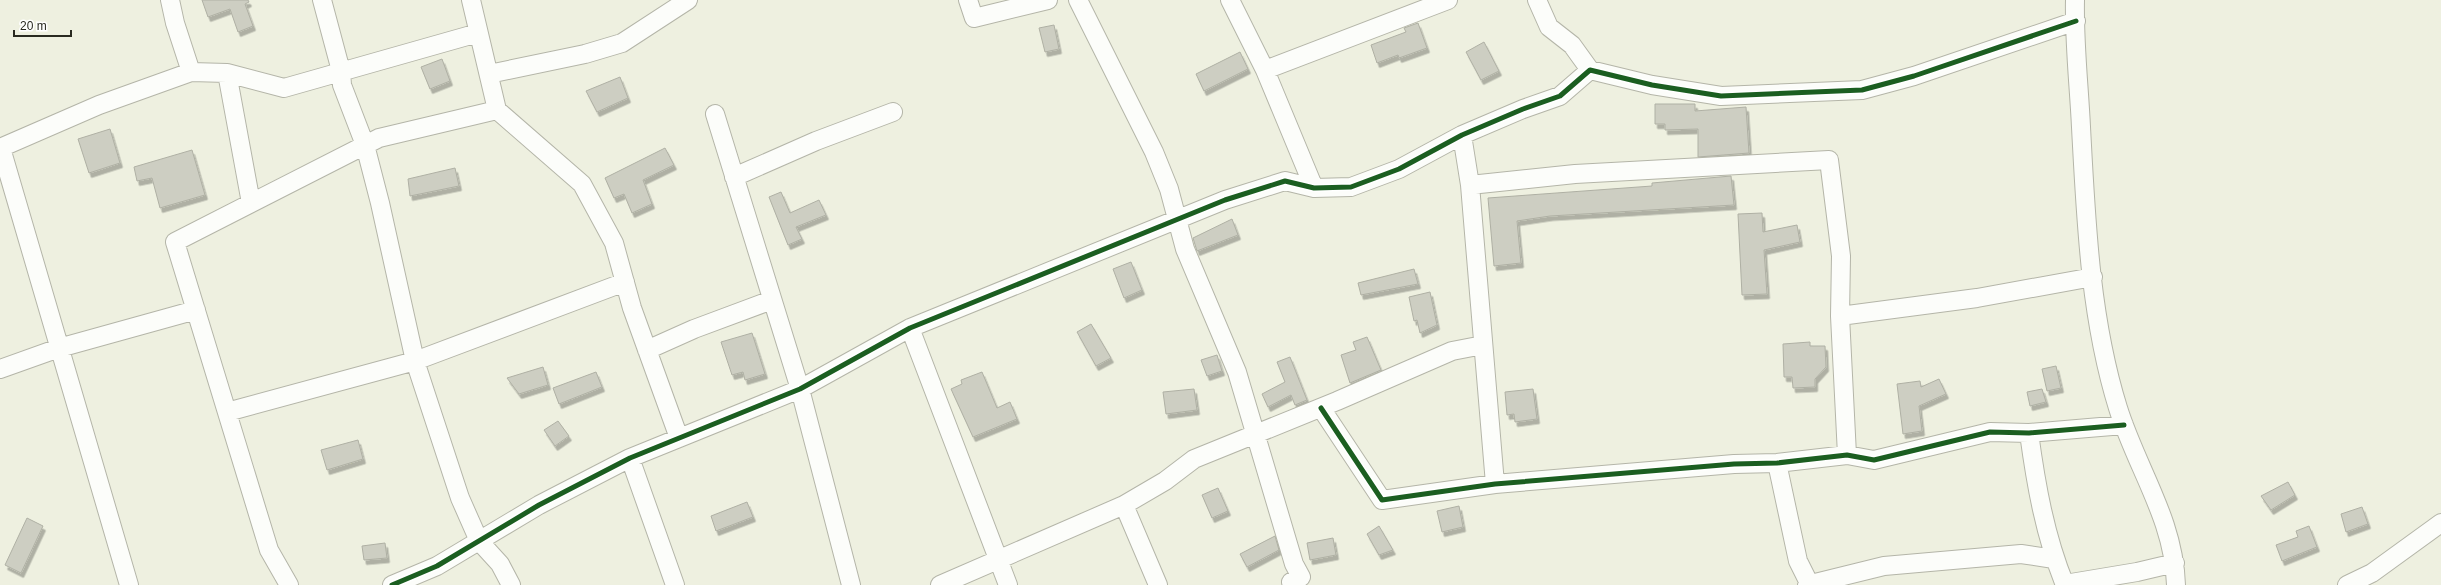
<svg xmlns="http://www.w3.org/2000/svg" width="2441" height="585" font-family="Arial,sans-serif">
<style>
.building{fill:#cdcec2;stroke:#afb0a4;filter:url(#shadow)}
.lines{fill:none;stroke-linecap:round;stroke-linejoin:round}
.minor-casing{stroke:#b4b5a8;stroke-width:20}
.minor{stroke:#fcfdfa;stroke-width:18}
.cycleway-casing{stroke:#fff;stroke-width:8}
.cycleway{stroke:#1b5e20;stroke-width:5}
</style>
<defs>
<filter id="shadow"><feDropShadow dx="2.5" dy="4.5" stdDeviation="0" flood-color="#0004"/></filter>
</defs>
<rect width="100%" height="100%" fill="#eef0e0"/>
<path class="building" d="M202,0H248L249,2L245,4L253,26L238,32L230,9L208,17Z
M1418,23L1427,48L1399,58L1398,55L1377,63L1371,45L1406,32L1404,28Z
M1054,25L1059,49L1045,52L1039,28Z
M1484,42L1499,71L1481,80L1466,52Z
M1240,52L1248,69L1204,91L1196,74Z
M442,59L450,81L430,89L421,67Z
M620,77L628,98L597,112L586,91Z
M1655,104H1695V111L1746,107L1749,153L1698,157V129L1665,130V124H1655Z
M110,129L120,163L89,173L78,139Z
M665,148L674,165L643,180L652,204L632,213L624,194L614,198L605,178Z
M192,150L205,195L160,208L152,178L137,181L134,167Z
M455,168L459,186L410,196L408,179Z
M1731,176L1734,205L1550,216L1517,221L1521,263L1494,266L1488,198L1652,186V183Z
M781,192L790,213L819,200L826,215L796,227L802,239L788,245L769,197Z
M1762,213L1763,232L1797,225L1800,242L1764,250L1767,294L1742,295L1738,214Z
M1232,219L1238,235L1197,251L1193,238Z
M1131,262L1142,290L1124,298L1113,269Z
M1414,269L1418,284L1361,295L1358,283Z
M1430,292L1437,325L1420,333L1417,320L1414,321L1409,297Z
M1091,324L1111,358L1096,366L1077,332Z
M752,333L765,374L745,380L743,372L732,375L721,342Z
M1367,337L1381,370L1350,383L1341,355L1356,350L1353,342Z
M1810,342V346H1825L1826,367L1815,379V387L1793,388L1792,377H1784L1783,344Z
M1217,355L1222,371L1207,376L1201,360Z
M1290,357L1307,400L1295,405L1291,395L1268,407L1262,394L1285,382L1277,362Z
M2056,366L2061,388L2047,391L2042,369Z
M543,367L548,385L519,394L507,378Z
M596,372L602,387L559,404L553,388Z
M982,372L997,408L1010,402L1017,419L973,437L951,389L962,384L961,380Z
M1939,379L1946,394L1919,406L1922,431L1903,434L1897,384L1920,381L1921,387Z
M1194,389L1197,410L1166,414L1163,392Z
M1533,389L1537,419L1515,422L1514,414L1507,415L1505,392Z
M2042,389L2046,402L2030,406L2027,392Z
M558,421L569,436L555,446L544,430Z
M358,440L363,459L327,470L321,450Z
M2288,482L2295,495L2271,510L2261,496Z
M1218,488L1228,511L1212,518L1202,495Z
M747,502L753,517L716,531L711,516Z
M1459,506L1463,527L1442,532L1437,511Z
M2362,507L2368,524L2346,532L2341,514Z
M27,518L43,526L21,573L5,565Z
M1379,526L1393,550L1379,555L1367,534Z
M2309,526L2317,547L2282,561L2276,545L2298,537L2296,531Z
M1275,536L1279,550L1247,567L1240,554Z
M1333,538L1336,555L1310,560L1307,543Z
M385,543L387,558L364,560L362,546Z"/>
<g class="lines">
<defs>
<path id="minor" d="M170,0L175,23L191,72
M322,0L341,71L342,85L365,145L380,203L415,361L460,498L479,541L500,564L511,585
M471,0L497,110L582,184L614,243L632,308L679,438
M968,0L974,18L1048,0
M1078,0L1154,152L1169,189L1185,249L1237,372L1294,564L1301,577L1291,582L1293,585
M1230,0L1265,70L1314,188
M1537,0L1549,27L1572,45L1590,70
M2075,0C2074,42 2079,85 2081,127C2086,221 2090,318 2118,408C2137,469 2174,519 2176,585
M1265,70L1448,0
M227,73L251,203
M489,74L585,54L622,43L688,0
M715,114L800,389L851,585
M1462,135L1470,185L1495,484
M0,148L99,105L191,72L227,73L284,88L478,33
M1,148L129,585
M734,177L816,141L893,112
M1470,185L1575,174L1829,160L1841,256L1840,316L1847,455
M1840,316L1977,298L2093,277
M910,328L1008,585
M647,350L694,329L772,300
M0,369L59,348L196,310
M1321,408L1382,500L1495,484L1734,464L1777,463L1847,455L1874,460L1990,432L2029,433L2124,425
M227,412L415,361L625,282
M2029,433C2036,485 2045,536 2065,585
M630,458L675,585
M1777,463L1798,561L1810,585
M1124,505L1158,585
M2065,584L2137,572L2175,563
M289,585L269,550L175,242L379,138L497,110
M392,585L437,566L539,505L630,458L800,389L910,328L1225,200L1285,181L1314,188L1351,187L1399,169L1462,135L1523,109L1560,96L1590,70L1652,85L1721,96L1862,90L1914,76L2076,21
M940,585L1124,505L1165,481L1194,459L1337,401L1452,351L1483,345
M1807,585L1884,566L2021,554L2054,559
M2347,585L2372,573L2441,523"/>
</defs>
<use href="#minor" class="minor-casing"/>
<use href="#minor" class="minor"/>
<defs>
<path id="cycleway" d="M1321,408L1382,500L1495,484L1734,464L1777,463L1847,455L1874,460L1990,432L2029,433L2124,425
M392,585L437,566L539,505L630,458L800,389L910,328L1225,200L1285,181L1314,188L1351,187L1399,169L1462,135L1523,109L1560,96L1590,70L1652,85L1721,96L1862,90L1914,76L2076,21"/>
</defs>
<use href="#cycleway" class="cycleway-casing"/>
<use href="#cycleway" class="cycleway"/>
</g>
<path d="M14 30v6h57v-6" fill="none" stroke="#292a20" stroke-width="2"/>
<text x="20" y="30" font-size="12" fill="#292a20" stroke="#ffffff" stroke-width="3" paint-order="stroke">20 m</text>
</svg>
